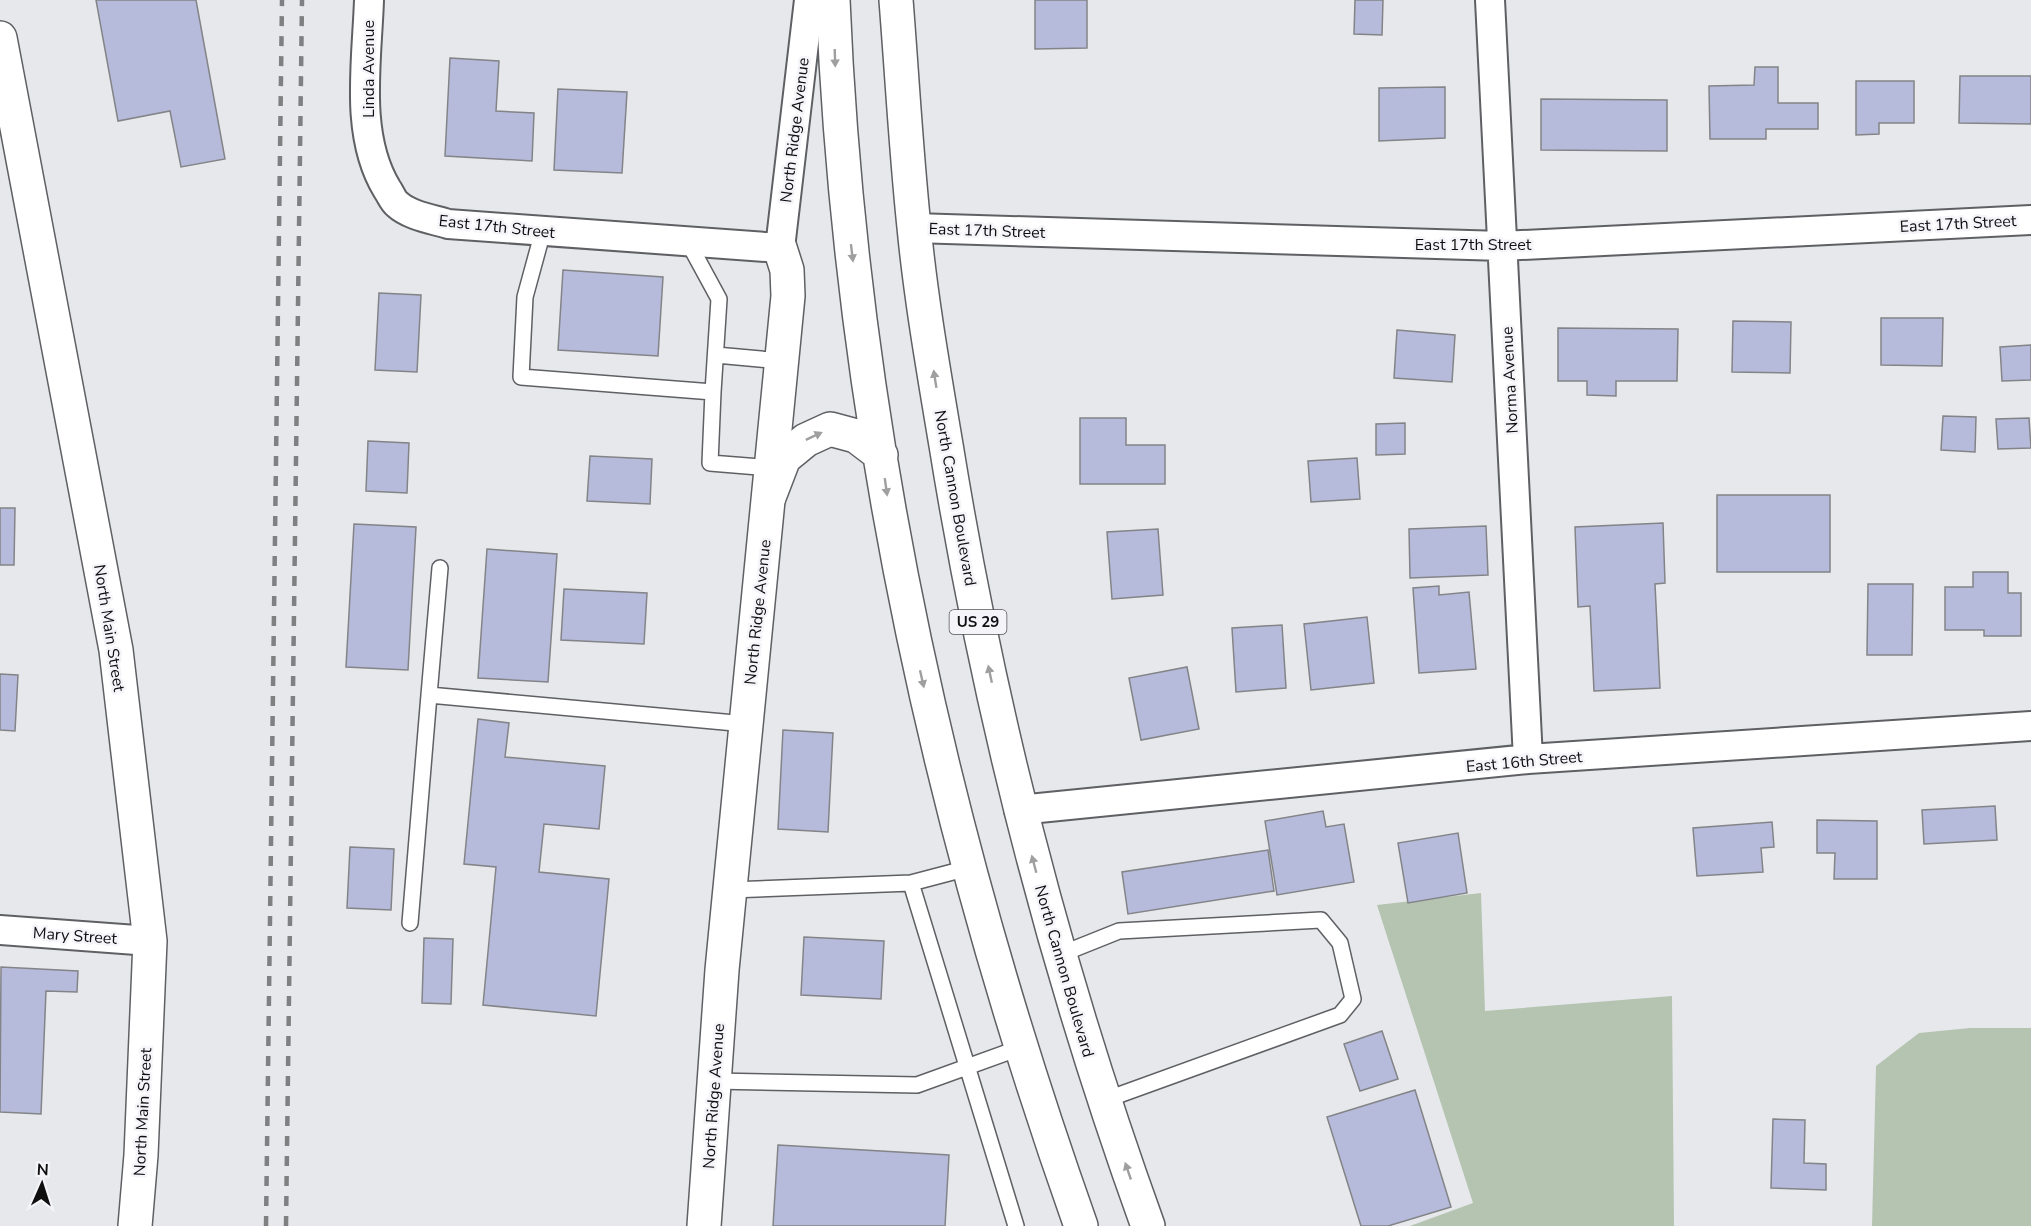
<svg xmlns="http://www.w3.org/2000/svg" width="2031" height="1226" font-family="'Nunito Sans',sans-serif">
<style>
.green{fill:#b5c4b1}
.building{fill:#b7bbdb;stroke:#838487;stroke-width:1.5}
.lines{fill:none;stroke-linecap:round;stroke-linejoin:round}
.service-casing{stroke:#5f6063;stroke-width:18}
.minor-casing{stroke:#5f6063;stroke-width:32}
.tertiary-casing{stroke:#5f6063;stroke-width:36}
.primary-casing{stroke:#5f6063;stroke-width:36}
.service{stroke:#fff;stroke-width:15}
.minor{stroke:#fff;stroke-width:28}
.tertiary{stroke:#fff;stroke-width:33}
.primary{stroke:#fff;stroke-width:33}
.rail{stroke:#7f8082;stroke-width:4.5;stroke-dasharray:10 10;stroke-linecap:butt}
.oneway{fill:#9f9f9f}
.labels{text-anchor:middle;stroke-width:5;stroke-linejoin:round;paint-order:stroke}
.shield{fill:#f5f5f9;stroke:#545456;stroke-width:1.5}
.shield-label{font-size:15px;font-weight:bold;fill:#0f0f10}
.street-label{font-size:16px;fill:#0f0f10;stroke:#f5f5f9}
</style>
<rect width="100%" height="100%" fill="#e7e8ec"/>
<path class="green" d="M1481,893L1485,1011L1672,996L1674,1226H1410L1473,1203L1377,905Z
M1970,1028H2031V1226H1872L1876,1066L1919,1033Z"/>
<path class="building" d="M96,0H196L225,159L181,167L170,111L118,121Z
M1035,0H1087V48L1035,49Z
M1355,0H1383L1382,35L1354,34Z
M450,58L499,61L496,111L534,113L532,161L445,156Z
M1755,67H1778V103H1818V129H1766V139H1710L1709,86L1754,85Z
M1960,76H2031V124L1959,123Z
M1856,81H1914V123H1879V134L1856,135Z
M1445,87V138L1379,141V88Z
M558,89L627,92L622,173L554,170Z
M1541,99L1667,100V151L1541,150Z
M563,270L663,277L658,356L558,350Z
M379,293L421,295L417,372L375,370Z
M1881,318H1943L1942,366L1881,365Z
M1733,321L1791,322L1790,373L1732,372Z
M1558,328L1678,329L1677,381H1616V396L1587,395V381H1558Z
M1397,330L1455,335L1452,382L1394,378Z
M2031,345V380L2002,381L2000,347Z
M1943,416L1976,417L1975,452L1941,450Z
M1080,418H1126V445H1165V484H1080Z
M2029,418L2031,448L1998,449L1996,419Z
M1405,423V454L1376,455V424Z
M368,441L409,443L407,493L366,491Z
M590,456L652,459L650,504L587,501Z
M1357,458L1360,499L1311,502L1308,461Z
M1717,495H1830V572H1717Z
M0,508H15L14,565H0Z
M1663,523L1665,583L1655,584L1660,688L1594,691L1590,606L1578,607L1575,527Z
M354,524L416,527L408,670L346,667Z
M1486,526L1488,575L1410,578L1409,529Z
M1158,529L1163,595L1112,599L1107,532Z
M487,549L557,554L548,682L478,678Z
M1973,572H2008V593H2021V636H1984V630H1945V587H1973Z
M1868,584H1913L1912,655H1867Z
M1439,586V595L1469,592L1476,669L1419,673L1413,588Z
M564,589L647,593L644,644L561,640Z
M1367,617L1374,683L1311,690L1304,624Z
M1282,625L1286,688L1236,692L1232,628Z
M1187,667L1199,729L1141,740L1129,678Z
M0,674L18,675L15,731L0,730Z
M478,719L509,723L505,757L605,766L599,829L544,824L539,872L609,879L596,1016L483,1005L496,867L464,864Z
M783,730L833,733L828,832L778,829Z
M1995,806L1997,840L1924,844L1922,810Z
M1323,811L1326,827L1344,824L1354,882L1277,895L1265,821Z
M1817,820L1877,821V879H1834L1835,853H1817Z
M1772,822L1774,847L1761,848L1763,872L1697,876L1693,828Z
M1458,833L1467,893L1408,903L1398,843Z
M350,847L394,849L391,910L347,908Z
M1268,850L1274,891L1128,914L1122,872Z
M804,937L884,941L881,999L801,995Z
M424,938L453,939L451,1004L422,1003Z
M1,967L78,971L77,992L46,991L41,1114L0,1112Z
M1382,1031L1398,1079L1360,1091L1344,1044Z
M1415,1090L1451,1207L1388,1226H1361L1327,1117Z
M1773,1119L1805,1120L1804,1163L1826,1164V1190L1771,1188Z
M778,1145L949,1155L945,1226H773Z"/>
<g class="lines">
<defs>
<path id="service" d="M543,231L525,297L521,377L713,392L719,299L688,242
M716,355L782,361
M713,392L710,463L772,468
M440,568L429,695L746,724
M968,868L911,883L1016,1226
M730,890L911,883
M410,923L429,695
M1059,955L1119,931L1321,920L1340,943L1353,999L1340,1015L1105,1100
M714,1081L917,1085L1022,1047"/>
<path id="minor" d="M369,0C367,61 354,135 387,189C390,193 393,201 397,204C410,216 432,219 448,224L780,248L809,0
M1490,0L1528,759
M914,228L1502,246L2031,220
M1019,810L1528,759L2031,726
M0,930L150,941"/>
<path id="tertiary" d="M704,1226L722,970L788,296L787,270L780,248"/>
<path id="primary" d="M833,0C850,419 941,832 1081,1226
M896,0C902,75 906,151 914,227C921,300 934,373 946,445C989,711 1056,972 1148,1226
M0,38L116,650L150,941L141,1155L135,1226
M769,497L784,458L806,440L830,429L856,436L881,455"/>
</defs>
<use href="#service" class="service-casing"/>
<use href="#minor" class="minor-casing"/>
<use href="#tertiary" class="tertiary-casing"/>
<use href="#primary" class="primary-casing"/>
<use href="#service" class="service"/>
<use href="#minor" class="minor"/>
<use href="#tertiary" class="tertiary"/>
<use href="#primary" class="primary"/>
<path class="rail" d="M266,1226L282,0
M286,1226L302,0"/>
</g>
<defs><path id="oneway-solid" d="M-6-.8H1V-3.2L6.5 0L1 3.2V.8H-6Z" transform="scale(1.5)"/></defs>
<g class="oneway">
<use href="#oneway-solid" transform="translate(835 58) rotate(88)"/>
<use href="#oneway-solid" transform="translate(852 253) rotate(83)"/>
<use href="#oneway-solid" transform="translate(935 379) rotate(-99)"/>
<use href="#oneway-solid" transform="translate(814 436) rotate(-25)"/>
<use href="#oneway-solid" transform="translate(886 487) rotate(82)"/>
<use href="#oneway-solid" transform="translate(990 674) rotate(-102)"/>
<use href="#oneway-solid" transform="translate(922 679) rotate(77)"/>
<use href="#oneway-solid" transform="translate(1034 864) rotate(-105)"/>
<use href="#oneway-solid" transform="translate(1128 1171) rotate(-109)"/>
</g>
<g class="labels">
<rect class="shield" x="949.5" y="610" width="57" height="24" rx="4.5"/>
<g class="shield-label">
<text x="978" y="627">US 29</text>
</g>
<g class="street-label">
<text transform="translate(368 69) rotate(-90)" y="6">Linda Avenue</text>
<text transform="translate(794 130) rotate(-83)" y="6">North Ridge Avenue</text>
<text transform="translate(1958 223) rotate(-3)" y="6">East 17th Street</text>
<text transform="translate(497 226) rotate(6)" y="6">East 17th Street</text>
<text transform="translate(987 230) rotate(2)" y="6">East 17th Street</text>
<text x="1473" y="250">East 17th Street</text>
<text transform="translate(1509 380) rotate(-93)" y="6">Norma Avenue</text>
<text transform="translate(956 498) rotate(80)" y="6">North Cannon Boulevard</text>
<text transform="translate(757 612) rotate(-84)" y="6">North Ridge Avenue</text>
<text transform="translate(110 628) rotate(81)" y="6">North Main Street</text>
<text transform="translate(1524 761) rotate(-5)" y="6">East 16th Street</text>
<text transform="translate(75 935) rotate(4)" y="6">Mary Street</text>
<text transform="translate(1065 971) rotate(74)" y="6">North Cannon Boulevard</text>
<text transform="translate(713 1096) rotate(-86)" y="6">North Ridge Avenue</text>
<text transform="translate(142 1112) rotate(-87)" y="6">North Main Street</text>
</g>
</g>
<g transform="translate(42 1184) rotate(3)" stroke="#f5f5f9" stroke-width="4.5" paint-order="stroke">
<path d="M0-4.5L10 22L0 15L-10 22Z" fill="#0f0f10"/>
<text y="-9" font-size="16" font-weight="bold" text-anchor="middle" fill="#0f0f10">N</text>
</g>
</svg>
